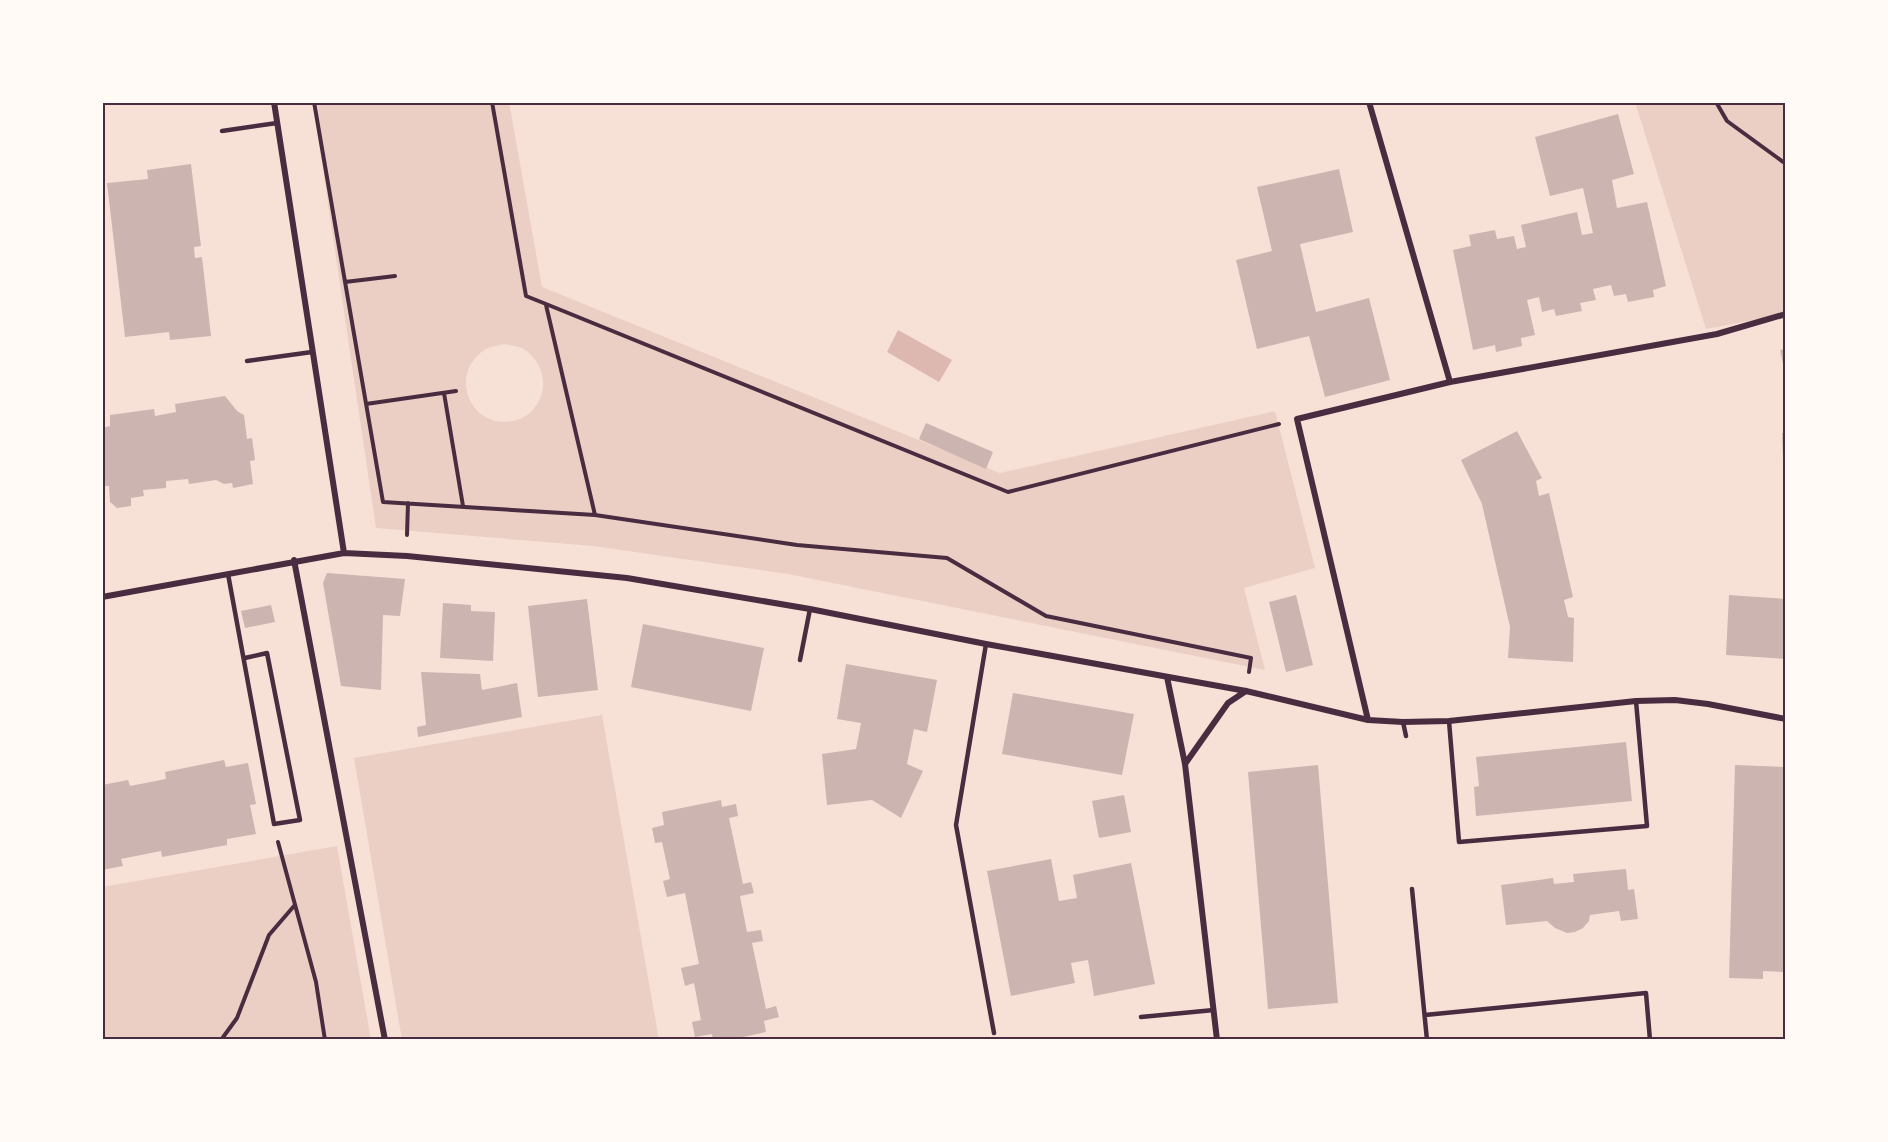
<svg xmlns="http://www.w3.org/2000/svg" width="1888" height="1142" font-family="Karla,sans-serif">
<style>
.green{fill:#ebcfc5;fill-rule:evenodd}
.water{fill:#dcb8b0}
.building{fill:#ccb4b1}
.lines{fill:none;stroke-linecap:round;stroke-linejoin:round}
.path{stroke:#4a2c40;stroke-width:4}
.service{stroke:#4a2c40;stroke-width:4.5}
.minor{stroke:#4a2c40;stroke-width:6}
.neatline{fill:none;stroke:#4a2c40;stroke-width:2}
</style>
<rect width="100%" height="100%" fill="#f7e1d7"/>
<path class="green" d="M313,102H509L542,287L1000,473L1275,411L1315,568L1244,588L1265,670L788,574L593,546L376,528ZM504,344C509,345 517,346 522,348C540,358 548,381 540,399C535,409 528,417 517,420C471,433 446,373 486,349C491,346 498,346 504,344Z
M1635,102H1786V314L1706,329Z
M602,715L659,1040H402L354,758Z
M337,846L371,1040H102V887Z"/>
<path class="water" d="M898,330L952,360L939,382L887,352Z"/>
<path class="building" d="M1618,114L1634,174L1612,180L1617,208L1647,202L1666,286L1653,290L1654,297L1628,302L1626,294L1614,296L1611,285L1593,289L1596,300L1580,303L1582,311L1556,316L1554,309L1542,312L1539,297L1527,300L1535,335L1521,338L1522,346L1496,352L1495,345L1473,350L1453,250L1471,246L1469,235L1495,230L1497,239L1514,236L1517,249L1526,247L1521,225L1577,212L1582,235L1593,233L1583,188L1550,196L1535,137Z
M191,164L201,246L194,247L195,258L202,257L211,336L170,340L169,332L125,337L107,183L148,179L147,170Z
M1339,169L1353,232L1300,244L1316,312L1369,298L1390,380L1325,397L1309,336L1257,349L1236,260L1272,251L1257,187Z
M1786,349V374H1785L1780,350Z
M225,396L237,411L244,415L247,439L252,438L255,460L250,461L253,484L233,488L232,483L224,484L216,480L189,484L188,479L166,481V488L143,490L144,496L131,498V506L117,508L110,502L109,486H102V428L110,426V415L154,409L155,416L176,412L175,404Z
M926,423L993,452L986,469L919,439Z
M1517,431L1542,478L1536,481L1539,496L1549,493L1573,597L1564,600L1568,617L1574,618L1573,662L1508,658L1510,627L1482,504L1461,460Z
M1782,433H1786V489H1784Z
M327,573L405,579L400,616L383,615L381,690L341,686L323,583Z
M1296,595L1313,665L1286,672L1269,602Z
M1729,595L1786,599V659L1726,655Z
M587,599L598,690L538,697L528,606Z
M443,603L471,605V611L495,612L493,661L440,658Z
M271,605L275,622L245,628L241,611Z
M643,624L764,648L751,711L631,687Z
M846,664L937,680L927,732L914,729L907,764L923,771L901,818L872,800L827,805L822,754L856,749L861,723L837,719Z
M421,672L480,674L482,690L517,683L522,717L418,737L417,727L426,725Z
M1013,693L1134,714L1122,775L1002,754Z
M1626,742L1632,801L1476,816L1474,787L1479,786L1476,757Z
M224,760L226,767L248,763L256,804L250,805L256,834L227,839V845L162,857L161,851L121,859L123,866L102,870V785L128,780L130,786L166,779L165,772Z
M1318,765L1338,1003L1268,1009L1248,772Z
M1735,765L1786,767V982H1783L1784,972L1763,971V979L1729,978Z
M1124,795L1131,832L1099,838L1092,801Z
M721,800L722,807L736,804L738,816L729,818L743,884L751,882L754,893L740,896L747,932L761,930L763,941L752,943L766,1009L776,1006L779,1017L764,1021L766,1032L729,1040H713L712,1034L695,1037L692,1022L701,1020L694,983L685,986L681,968L699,964L685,893L667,897L663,881L670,879L662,842L655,843L652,828L664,825L662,812Z
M1051,859L1059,901L1077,898L1073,875L1131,863L1155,984L1094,996L1088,960L1071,963L1075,983L1011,996L987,871Z
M1626,869L1628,890L1634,889L1638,919L1621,921L1619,911L1590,915L1589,921L1583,928L1575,932L1567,933L1555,928L1547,921L1506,925L1501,885L1553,878L1554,884L1574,882L1573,874Z"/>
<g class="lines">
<path class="path" d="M314,102L383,502L595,515
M492,102L526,296L546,304L1008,492L1279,424
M1716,102L1727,121L1786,164
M345,282L395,276
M546,305L595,515L797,545L947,558L1046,616L1251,658L1249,672
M444,393L463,506
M366,404L456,391
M407,535L408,503
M278,842L316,982L325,1040
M221,1040L237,1018L269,935L294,906"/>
<path class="service" d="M222,131L277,123
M247,361L312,352
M228,574L274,824L300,820L267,653L245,658
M986,644L956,825L994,1033
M800,660L810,609
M1449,721L1459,842L1647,826L1636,701
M1403,722L1406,736
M1412,889L1427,1040
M1425,1015L1646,993L1650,1040
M1141,1017L1214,1010"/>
<path class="minor" d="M274,102L344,553
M1369,102L1450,382
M294,560L385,1040
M102,597L344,553L407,556L627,578L810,609L986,644L1246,691L1368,720L1403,722L1449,721L1636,701L1675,700L1708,704L1786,719
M1167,677L1185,764L1217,1040
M1368,720L1297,419L1450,382L1717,334L1786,314
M1185,764L1228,703L1246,691"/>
</g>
<rect width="1888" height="1142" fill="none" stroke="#fffaf5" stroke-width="207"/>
<rect x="104" y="104" width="1680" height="934" class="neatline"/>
</svg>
